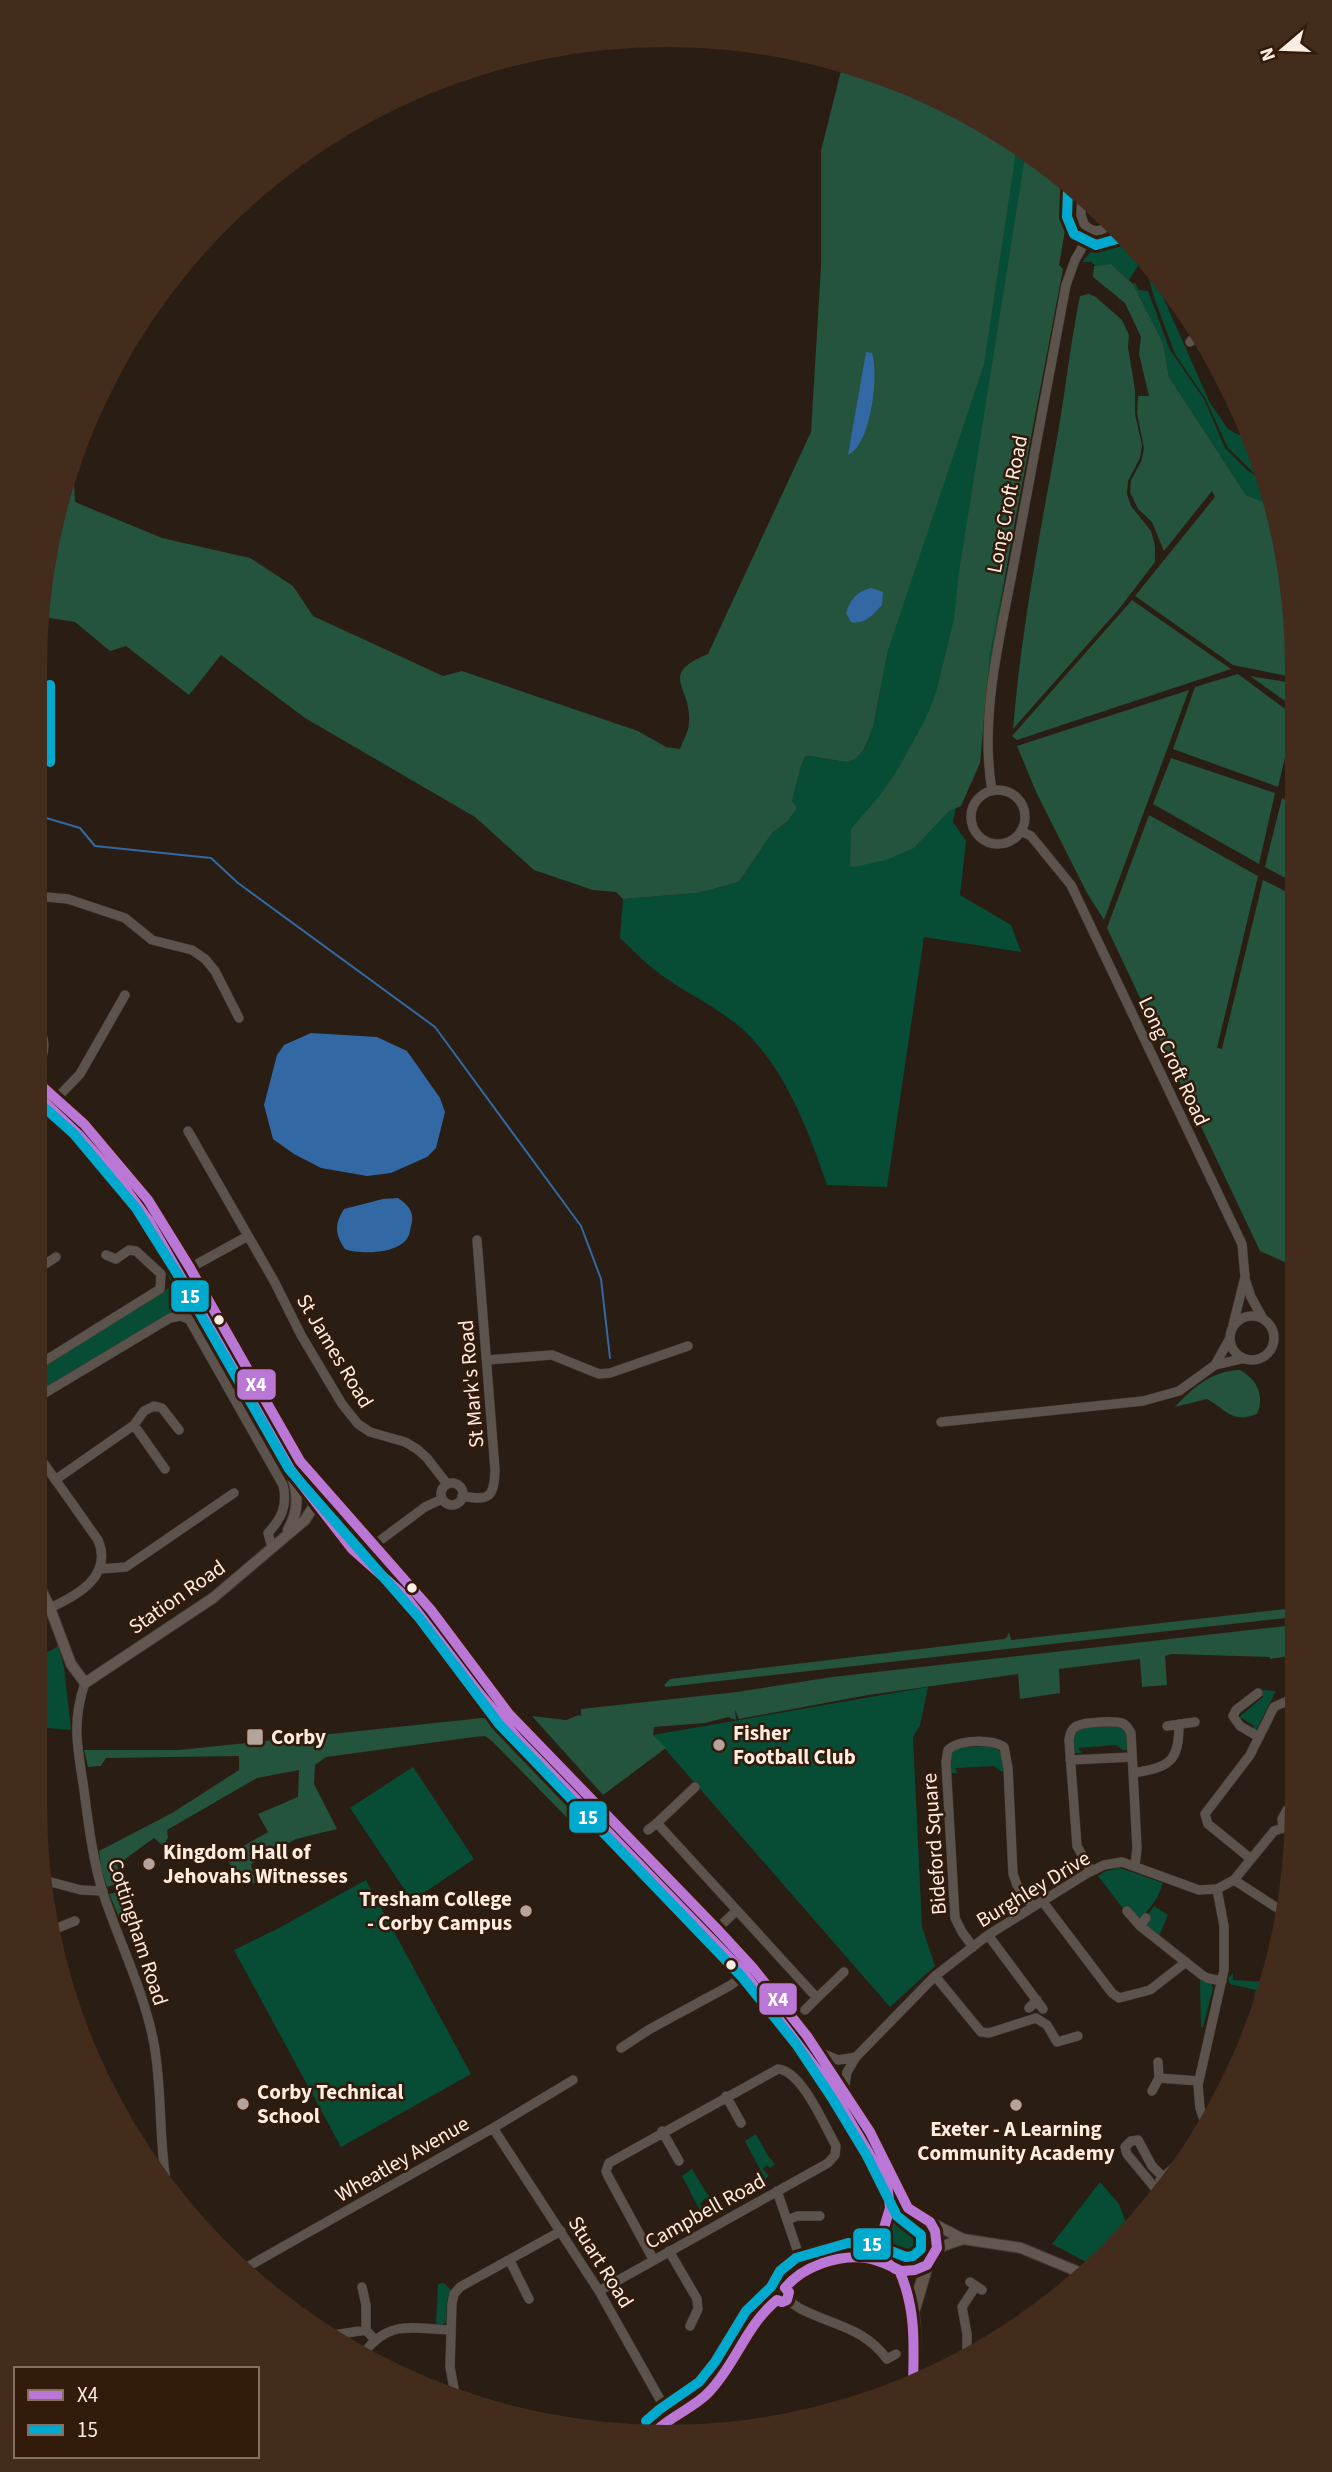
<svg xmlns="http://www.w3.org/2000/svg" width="1332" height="2472" font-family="'Source Sans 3',sans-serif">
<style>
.green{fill:#074d35}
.forest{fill:#24533e}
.water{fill:#3269a4}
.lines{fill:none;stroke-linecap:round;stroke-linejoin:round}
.stream{stroke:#3269a4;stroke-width:2}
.minor-casing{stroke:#453a34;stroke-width:10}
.major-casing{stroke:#453a34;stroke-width:12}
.highway-casing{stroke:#453a34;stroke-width:14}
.minor{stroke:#5c534c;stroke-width:9}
.major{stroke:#64574f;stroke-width:10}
.highway{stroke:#63554b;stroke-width:12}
.bus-1-casing{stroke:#331b0b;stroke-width:16}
.bus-2-casing{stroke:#331b0b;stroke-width:16}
.bus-1{stroke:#ba77d6;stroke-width:10}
.bus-2{stroke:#00a9ce;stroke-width:10}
.bus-dot{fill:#feede3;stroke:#331b0b;stroke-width:2.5}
.poi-dot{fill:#b4a49b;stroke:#331b0b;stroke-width:2.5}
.labels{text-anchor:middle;stroke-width:5;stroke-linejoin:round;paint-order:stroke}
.street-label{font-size:21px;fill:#feede3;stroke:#331b0b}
.poi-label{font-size:21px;font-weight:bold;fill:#feede3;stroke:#331b0b;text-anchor:start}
.line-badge{stroke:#331b0b;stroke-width:2.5}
.badge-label{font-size:19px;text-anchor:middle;font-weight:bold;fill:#fff}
</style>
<rect width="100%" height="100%" fill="#2a1d14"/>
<path class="green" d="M1003,135L1069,182L973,776L960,786L953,822L966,841L960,895L1011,925L1021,952L924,937L887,1187L827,1185C809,1132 784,1065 740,1027C715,1006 686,993 660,974C645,963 633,950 620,938L623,899L698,893L739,882L772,833L788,821L797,808L792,801L801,766L805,757L810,756L846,762L864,749L873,728L888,650Z
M1118,233L1126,242L1125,252L1136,253L1142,259L1129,280L1111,264L1096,266L1091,262H1082L1097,244Z
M1151,270L1210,403L1228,429L1239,435L1249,434L1263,463L1268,481L1254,473L1228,448L1205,398L1175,354L1155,300L1149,279Z
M1135,283L1139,290L1148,291L1170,350L1204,399L1225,448L1247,470L1268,484L1273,506L1246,495L1169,377L1163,343L1133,284Z
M170,1269L193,1319L181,1313L41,1390L35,1389V1370L164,1292L172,1284L167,1273Z
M58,1645L64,1667L71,1730L35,1727V1657L54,1649Z
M928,1687L920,1725L913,1737L922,1927L935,1966L890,2007L653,1735Z
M1263,1690L1276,1691L1255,1732L1251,1731L1254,1726L1242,1718L1238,1722L1239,1717L1263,1697L1260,1692Z
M1119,1726L1126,1733L1128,1750H1123L1116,1745L1078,1748L1082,1753H1073C1071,1719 1093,1727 1119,1726Z
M991,1746C1004,1751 1004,1758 1005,1771H1000L994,1766L955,1768L958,1773H950V1755L958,1747Z
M413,1767L474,1859L412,1901L350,1808Z
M1120,1868L1163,1883L1157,1898L1145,1914L1146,1917L1139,1919L1125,1911L1098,1876L1106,1871Z
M366,1880L471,2074L341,2147L234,1950L279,1928Z
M1154,1906L1168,1915L1159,1936L1146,1927L1147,1916Z
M1270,1964L1275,1970L1265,1994H1262L1260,1998L1254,1997L1256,1990L1230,1984L1228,1979L1233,1973V1980L1268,1982Z
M1200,1980L1211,1983L1213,1988L1203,2027H1201Z
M756,2134L768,2156L775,2164L770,2168L767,2165L763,2169L769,2176L765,2179L745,2141Z
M692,2169L711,2200L709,2202L705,2198L700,2204L708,2213L703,2216L682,2176Z
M1100,2182L1119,2204L1127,2226L1094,2266L1052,2244Z
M885 2242a23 23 0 1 1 46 0a23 23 0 1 1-46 0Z
M444,2283L451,2290L447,2300L446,2322L441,2326L436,2325L438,2284Z"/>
<path class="forest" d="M843,63L868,68L981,119L1017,145L984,364L888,650L873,728L864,749L855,759L846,762L810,756L805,757L801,766L792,801L797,808L788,821L772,833L739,882L698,893L623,899L616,892L593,890L534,870L475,817L305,718L221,655L189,695L126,646L110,651L75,622L43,617V584L57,502L73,462L75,502L162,538L250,558L293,586L313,616L443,676L462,671L638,731L666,747L680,749C683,741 689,731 689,722C692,687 657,675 708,654L811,432L821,267V151Z
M1026,151L1078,189L1074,211L1068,214L1059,265L1063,269L990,653L980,763L961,806L949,811L914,848L886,860L854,867L850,866L851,829L881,794L898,769L925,720L936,693L954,619L959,572Z
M1111,264L1133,284L1163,343L1169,377L1246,495L1273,506L1292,584V677L1233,665L1135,596L1215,497L1212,491L1164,551L1152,522L1138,509L1130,492L1131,480L1141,462L1144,449L1137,413L1138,396H1149L1139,354L1141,337L1125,303L1093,277L1094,266Z
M1089,294L1096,297L1122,320L1129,335L1128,347L1135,390V414L1142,445L1140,458L1128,481L1127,494L1131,506L1151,531L1155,546V562L1119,609L1013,729C1021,632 1039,539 1056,444C1065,395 1070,345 1080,296Z
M1132,600L1231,669L1017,740L1012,736Z
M1238,674L1292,714V728L1278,787L1173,749L1195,687Z
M1250,676L1292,683V706Z
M1189,690L1104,920L1087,893L1037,794L1017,746Z
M1171,758L1275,793L1259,864L1153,804Z
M1282,798L1292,804L1293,882L1265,867Z
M1149,815L1258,876L1217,1048L1222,1049L1263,880L1293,895L1294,1266L1260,1251L1107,928Z
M1240,1370C1257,1379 1265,1396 1257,1414C1232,1424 1227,1410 1207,1399L1175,1407C1193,1387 1212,1371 1240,1370Z
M1295,1608V1617L666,1687L664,1685L670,1679L1004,1639L1007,1637L1009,1632L1011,1640Z
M1295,1625V1655L1270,1659V1657L1172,1654L1165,1656L1167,1685L1142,1687L1140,1659L1059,1669L1060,1693L1020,1699L1018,1674L868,1695L739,1719L735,1710L736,1720L728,1717L705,1723L654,1727L653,1735L666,1748L603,1795L532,1716L566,1720L579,1715L581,1716V1709L737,1692L832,1677Z
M492,1717L588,1819L577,1828L493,1742L485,1736L474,1737L326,1757L315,1765L314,1784L337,1829L296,1839L251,1864L255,1883H249L234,1873L226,1856L268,1832L258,1814L298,1797L299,1770L257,1778L167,1830L168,1838L163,1846L154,1838L117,1865L122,1882L107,1887L101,1868L99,1851L172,1813L239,1770V1756L106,1758L101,1766L88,1767L84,1750H179Z
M124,1891L136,1918L122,1924L109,1894Z"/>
<path class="water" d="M866,352L872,353C879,376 871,445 848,455Z
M871,588L883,592L882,605C873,614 866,625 851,622L846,613C850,600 857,591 871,588Z
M311,1033L377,1037L407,1051L440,1098L445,1112L436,1148L427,1157L391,1173L367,1176L321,1168L294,1154L273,1139L264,1105L277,1055L284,1045Z
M398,1198C409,1206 415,1212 411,1226C410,1230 410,1234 408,1237C399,1254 360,1255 345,1249C335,1234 334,1225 344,1209L383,1199Z"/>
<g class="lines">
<path class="stream" d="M36,815L80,828L95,846L211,858L238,883L435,1027L581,1226L601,1279L610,1358"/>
<defs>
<path id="minor" d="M1082,192L1081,215L1084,224C1092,233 1102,233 1110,223
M1190,342L1199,333
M971 817a27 27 0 1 1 54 0a27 27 0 1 1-54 0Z
M992,791C979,715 1001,633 1015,558C1032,467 1049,376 1066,285L1075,260L1092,230
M1021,831L1031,836L1071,885L1242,1244L1245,1277L1233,1325
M36,881L40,868L36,863
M36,893L46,897L68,899L125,918L152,940L192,950L205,959L215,971L239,1018
M36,1069C46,1053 47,1039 36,1023
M56,1099L80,1074L125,995
M36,1112L56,1114
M188,1131L274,1281L301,1335L342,1404L358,1424L370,1432L405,1442L417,1449L427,1458L447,1484
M190,1268L248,1236
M36,1270L56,1257
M1245,1279L1251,1297L1263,1319
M1230 1338a22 22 0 1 1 44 0a22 22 0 1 1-44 0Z
M487,1360L552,1355L599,1374L610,1373L688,1346
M1215,1365L1229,1340
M35,1367L160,1289L161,1274L136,1251L129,1250L116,1259L106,1255
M35,1399L170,1318L180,1316L189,1319L283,1485C288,1506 281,1519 268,1533L272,1548
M941,1422L1143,1401L1179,1391L1215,1365L1241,1359
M134,1425L165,1469
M35,1451L98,1540C113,1576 78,1595 50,1608
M55,1480L134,1425L144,1411L154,1406L162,1408L179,1430
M441 1494a11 11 0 1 1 22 0a11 11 0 1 1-22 0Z
M462,1496C489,1501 494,1498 495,1470L477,1240
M374,1545L425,1507L442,1499
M100,1569L126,1567L234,1493
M85,1683C72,1721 77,1745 83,1783C88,1819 92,1858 103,1893C120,1944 144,1991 154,2044C163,2093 158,2144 168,2193
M1258,1693L1236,1710L1233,1716L1240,1726L1259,1737
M1167,1726L1195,1722
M1070,1760L1132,1757
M1133,1773C1170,1767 1179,1762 1179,1724
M695,1787L657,1823L817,1998L844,1972
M1283,1828L1282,1819L1287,1810L1296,1807
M1283,1828L1296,1832
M648,1830L657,1823
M1251,1859L1208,1824L1205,1814L1250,1755L1274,1707L1285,1702L1295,1706
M1091,1871L1077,1846L1069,1740C1070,1734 1071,1729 1077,1726C1085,1722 1117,1720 1124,1724C1128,1727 1129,1729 1131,1733L1137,1848L1135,1865
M1234,1880L1285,1913
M47,1881L81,1890L103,1891
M1043,1902L1112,1993L1119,1998L1150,1990L1186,1962
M1127,1911L1140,1926L1202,1975L1207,1978L1222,1981
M1140,1926L1146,1918
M55,1929L75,1921
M717,1929L736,1911
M988,1935L1043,2009
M973,1947L962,1932L955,1918L946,1762L948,1750C959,1739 991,1739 1004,1747L1008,1768L1013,1874L1017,1885L1033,1907
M935,1976L981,2032L989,2033L1036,2018L1047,2025L1057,2042L1078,2036
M1029,2008L1037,2000
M805,2010L817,1998
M621,2048L650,2029L731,1985L745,1974
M819,2052L838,2060L856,2057
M1159,2078L1199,2081
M844,2090L847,2072L856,2057L935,1976L988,1935L1086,1874L1104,1865L1122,1862L1199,1890L1217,1889L1234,1880L1274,1831L1283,1828
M1152,2091L1159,2078L1158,2062
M726,2096L741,2123
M493,2128L599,2291L671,2419
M1207,2128L1200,2108L1198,2085L1224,1970V1926L1217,1889
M662,2131L679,2161
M1160,2180L1177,2165
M1155,2188L1127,2154L1125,2147L1131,2141L1138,2140L1152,2166L1163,2177
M777,2191L804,2270
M788,2220L797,2216H820
M669,2251L697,2299L698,2309L690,2326
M851,2257L869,2258L890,2266
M510,2261L529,2299
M247,2267L493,2128L573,2080
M970,2282L982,2290
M362,2287L366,2305V2330
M785,2288C799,2265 828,2266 850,2256C861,2252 870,2245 878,2237
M599,2291L828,2163L835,2155L836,2146C824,2125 802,2071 778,2069L609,2163L606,2171L608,2176L653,2259
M777,2300L775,2292L780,2288H785
M787,2300C792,2303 796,2306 801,2309C834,2326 863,2327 887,2359L896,2354
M327,2336L366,2330L374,2339
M967,2352V2334L962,2307L976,2286
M364,2353C389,2319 413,2329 450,2330
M455,2394L450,2367L452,2303L454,2294L460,2287L561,2231
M648,2430C688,2413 714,2391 738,2353C750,2333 756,2314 777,2300"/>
<path id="major" d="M36,762V685
M288,1530C299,1511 298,1495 292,1475
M35,1577L50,1608L71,1664L85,1683L213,1598L305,1520L315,1504
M930,2222L963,2239L1021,2248L1086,2275
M937,2248L963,2239"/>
<path id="highway" d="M36,1081L84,1124L127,1173L148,1200L190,1268L300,1461L431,1610L509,1714L717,1929L781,2002L844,2090L879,2149L908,2208L914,2213
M36,1094L79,1135L119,1180L149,1221L290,1469L315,1504L352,1549L378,1573L387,1578L406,1597L479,1693L518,1739L745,1974L799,2043L830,2087L887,2184L890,2194L886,2221
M879 2242a29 29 0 1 1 58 0a29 29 0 1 1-58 0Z
M899,2270C920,2311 914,2341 913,2385
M914,2309L927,2265"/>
</defs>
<use href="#minor" class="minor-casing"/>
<use href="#major" class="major-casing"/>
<use href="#highway" class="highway-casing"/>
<use href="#minor" class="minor"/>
<use href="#major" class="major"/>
<use href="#highway" class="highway"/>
<defs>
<path id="bus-1" d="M36,1081L84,1124L148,1200L190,1268L300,1461L431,1610L509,1714L717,1929L753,1968L807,2036L870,2132L908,2208L930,2222L935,2231L937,2248L927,2265L915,2270L903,2271L895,2269L883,2259L880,2241L890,2208L887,2184L830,2087L745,1974L518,1739L479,1693L406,1597L352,1549L290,1469L149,1221L119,1180L79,1135L36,1094
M899,2270C916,2308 914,2344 913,2385
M656,2431C672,2415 694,2408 709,2392C736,2364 746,2325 777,2300L782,2302L787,2300L789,2292L785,2288C803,2266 839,2254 867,2258C878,2260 889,2265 899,2270"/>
<path id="bus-2" d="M1068,191L1067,217L1074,234L1096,245L1117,239
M50,685V762
M36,1100L74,1134L136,1208L178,1275L289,1469L420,1619L499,1724L742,1977L796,2044L832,2098L867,2156L897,2216L921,2235V2249L913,2256L906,2257L873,2244L848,2243L796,2258L780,2271L771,2287L746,2311L715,2362L699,2382L660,2409L646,2421"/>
</defs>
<use href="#bus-1" class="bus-1-casing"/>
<use href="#bus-2" class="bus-2-casing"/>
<use href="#bus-1" class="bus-1"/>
<use href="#bus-2" class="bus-2"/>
</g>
<g class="bus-dot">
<circle cx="219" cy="1320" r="6"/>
<circle cx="412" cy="1588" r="6"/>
<circle cx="731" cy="1965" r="6"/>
</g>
<g class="poi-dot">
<rect x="246" y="1728" width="18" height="18" rx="3.5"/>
<circle cx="719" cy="1745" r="7"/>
<circle cx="149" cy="1864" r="7"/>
<circle cx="526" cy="1911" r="7"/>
<circle cx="243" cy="2104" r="7"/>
<circle cx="1016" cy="2105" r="7"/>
</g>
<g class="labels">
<g class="street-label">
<text transform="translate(1007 504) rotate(-79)" y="7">Long Croft Road</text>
<text transform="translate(1174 1061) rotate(65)" y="7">Long Croft Road</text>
<text transform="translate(335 1351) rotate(59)" y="7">St James Road</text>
<text transform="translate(471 1384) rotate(-95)" y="7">St Mark's Road</text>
<text transform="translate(177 1597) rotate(-35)" y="7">Station Road</text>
<text transform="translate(934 1844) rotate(-94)" y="7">Bideford Square</text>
<text transform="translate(1033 1889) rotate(-31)" y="7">Burghley Drive</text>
<text transform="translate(138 1932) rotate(72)" y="7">Cottingham Road</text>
<text transform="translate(402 2159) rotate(-30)" y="7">Wheatley Avenue</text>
<text transform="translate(705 2211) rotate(-29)" y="7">Campbell Road</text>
<text transform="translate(601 2262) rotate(58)" y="7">Stuart Road</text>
</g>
<g class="poi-label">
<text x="733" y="1740">Fisher<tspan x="733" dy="24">Football Club</tspan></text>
<text x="271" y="1744">Corby</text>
<text x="163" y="1859">Kingdom Hall of<tspan x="163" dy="24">Jehovahs Witnesses</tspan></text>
<text x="512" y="1906" text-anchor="end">Tresham College<tspan x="512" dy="24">- Corby Campus</tspan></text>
<text x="257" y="2099">Corby Technical<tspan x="257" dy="24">School</tspan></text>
<text x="1016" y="2136" text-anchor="middle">Exeter - A Learning<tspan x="1016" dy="24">Community Academy</tspan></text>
</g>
</g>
<path d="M0 0H1332V2472H0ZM666 47H666A619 619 0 0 1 1285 666V1806A619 619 0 0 1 666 2425H666A619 619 0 0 1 47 1806V666A619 619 0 0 1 666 47Z" fill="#432c1c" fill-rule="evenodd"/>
<g class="line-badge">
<rect x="170" y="1279" width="40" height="34" rx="7" fill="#00a9ce"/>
<rect x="236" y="1368" width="41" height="33" rx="7" fill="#ba77d6"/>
<rect x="568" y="1800" width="40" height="34" rx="7" fill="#00a9ce"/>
<rect x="758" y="1982" width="40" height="34" rx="7" fill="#ba77d6"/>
<rect x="852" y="2227" width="40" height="34" rx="7" fill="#00a9ce"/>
</g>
<g class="badge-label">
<text x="190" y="1303">15</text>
<text x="256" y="1391">X4</text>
<text x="588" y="1824">15</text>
<text x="778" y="2006">X4</text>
<text x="872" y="2251">15</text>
</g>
<rect x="14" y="2367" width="245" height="91" fill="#331b0b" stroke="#846f61" stroke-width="2"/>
<rect x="28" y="2390" width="35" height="10" fill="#ba77d6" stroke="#846f61" stroke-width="2"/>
<text x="77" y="2402" font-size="21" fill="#feede3">X4</text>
<rect x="28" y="2425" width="35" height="10" fill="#00a9ce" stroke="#846f61" stroke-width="2"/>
<text x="77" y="2437" font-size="21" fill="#feede3">15</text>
<g transform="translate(1283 49) rotate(251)" stroke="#331b0b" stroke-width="5" paint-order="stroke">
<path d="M0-5L12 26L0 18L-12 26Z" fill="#feede3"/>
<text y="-10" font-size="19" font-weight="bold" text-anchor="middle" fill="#feede3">N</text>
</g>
</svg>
